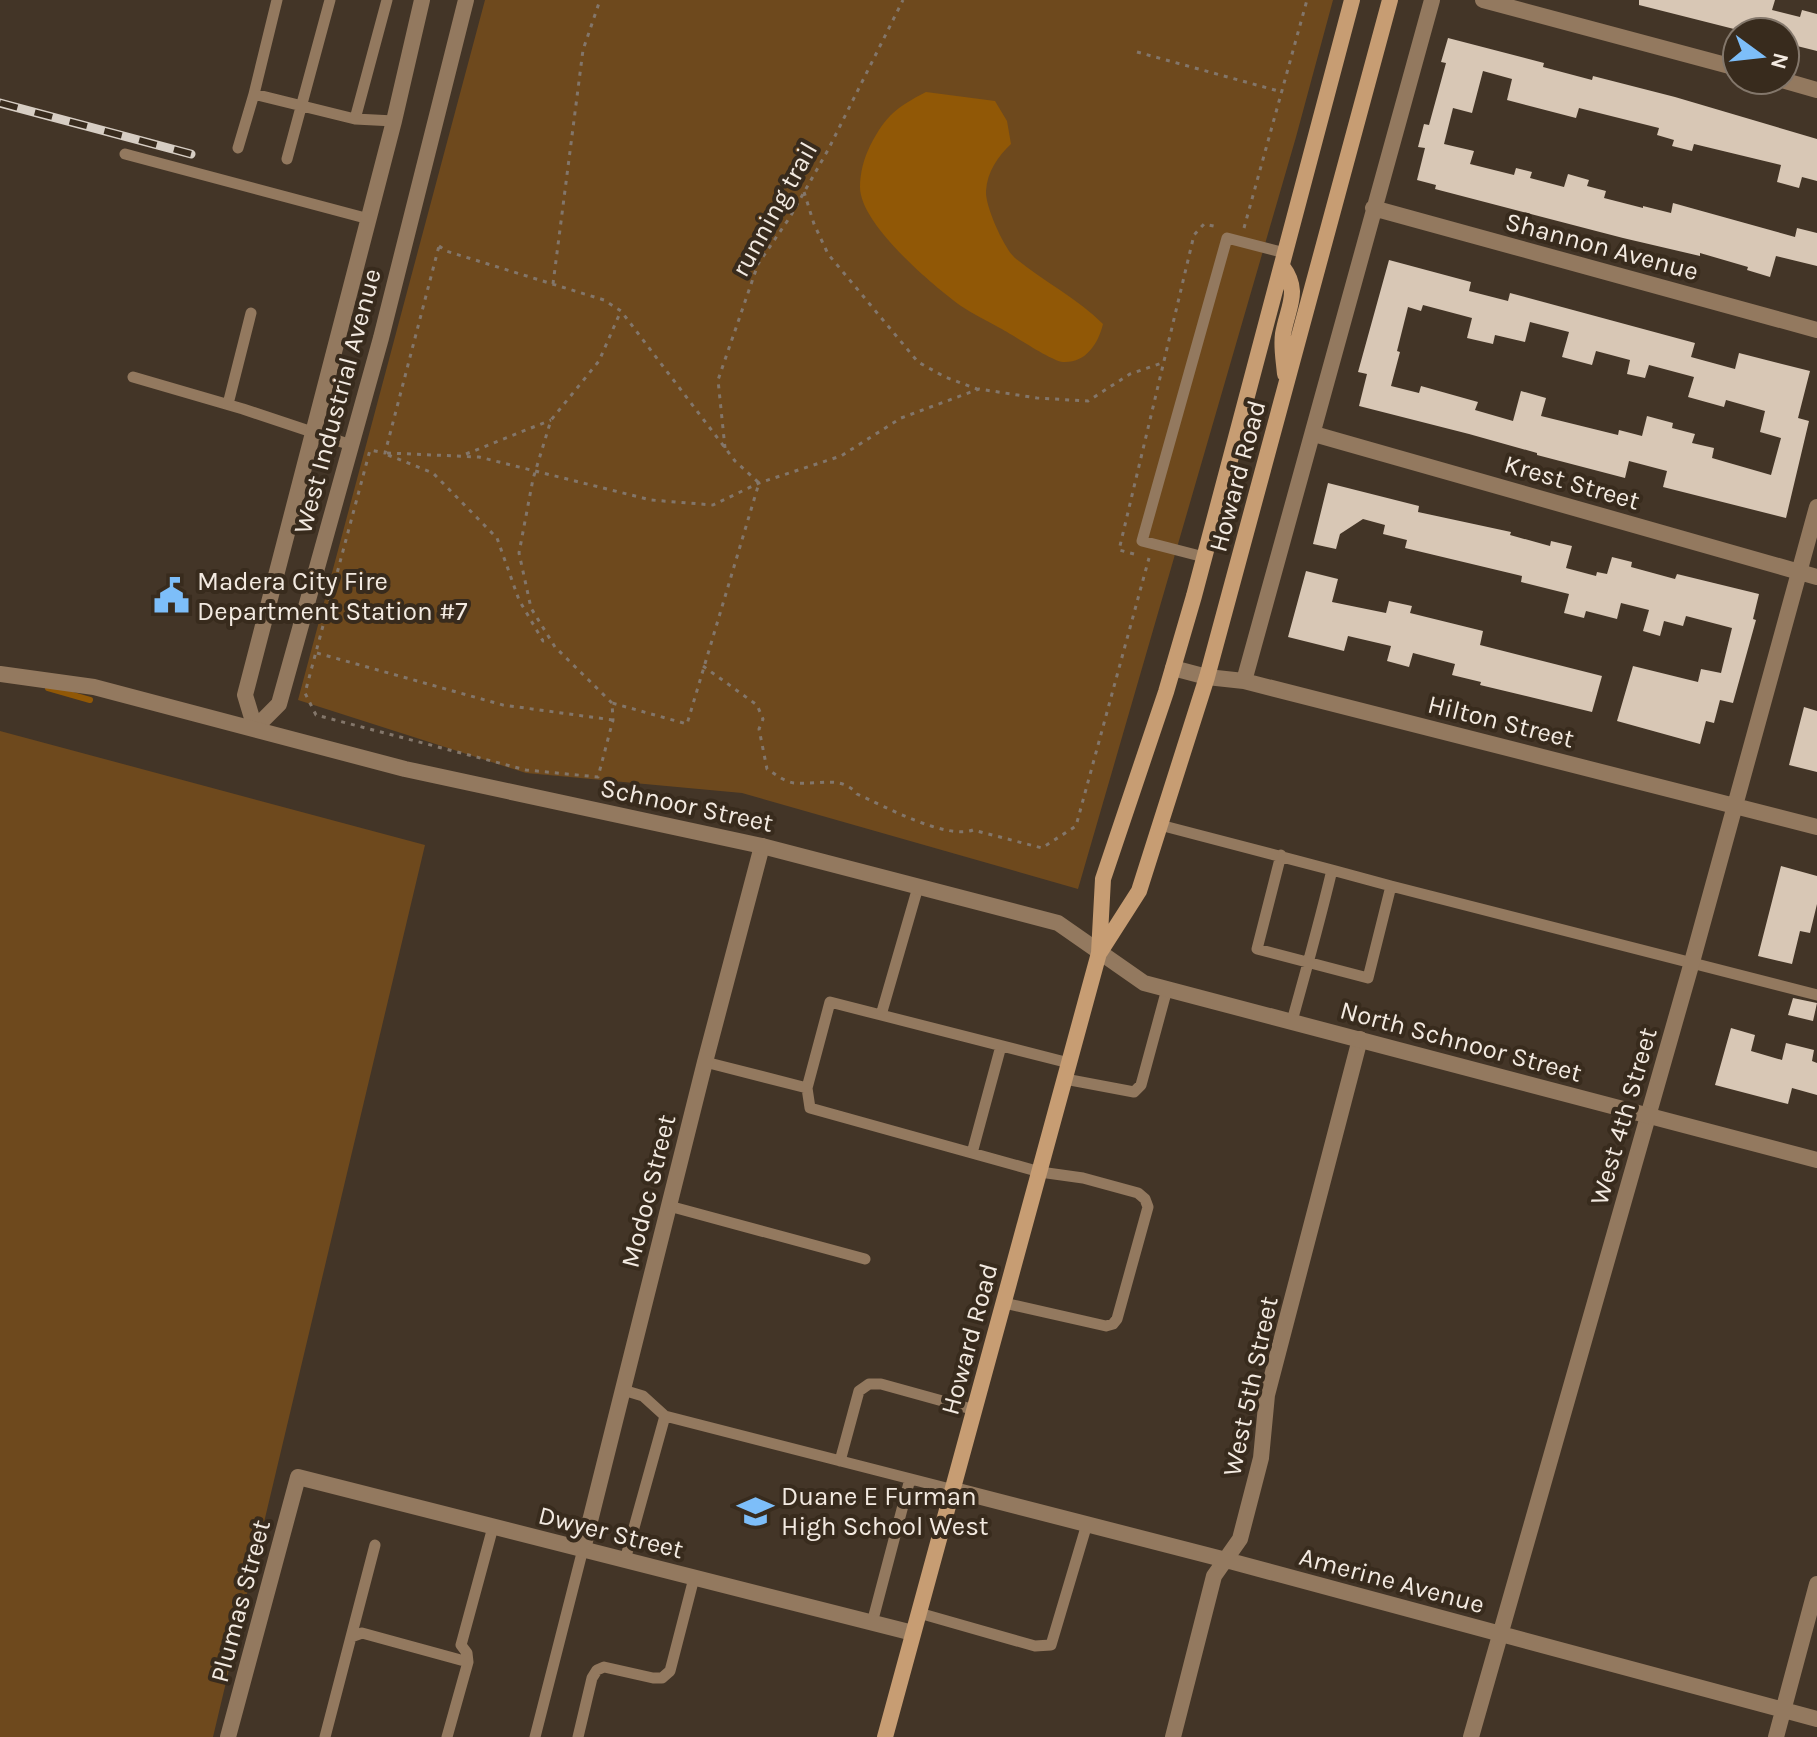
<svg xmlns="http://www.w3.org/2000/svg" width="1817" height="1737" font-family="Karla,sans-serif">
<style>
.green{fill:#6e491d}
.water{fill:#915806}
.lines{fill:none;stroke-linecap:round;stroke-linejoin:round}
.stream{stroke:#915806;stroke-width:6}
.building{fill:#d8c7b5;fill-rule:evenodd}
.path{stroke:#83766a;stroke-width:3;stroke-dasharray:4 6;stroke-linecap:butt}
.service{stroke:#93795f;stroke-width:11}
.minor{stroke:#93795f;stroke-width:16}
.tertiary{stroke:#93795f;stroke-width:16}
.secondary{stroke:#c79d73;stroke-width:16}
.rail-casing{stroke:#d7cec4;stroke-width:9}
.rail{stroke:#382b1d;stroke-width:6;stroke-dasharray:18;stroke-linecap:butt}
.labels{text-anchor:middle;stroke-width:8;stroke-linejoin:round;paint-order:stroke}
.street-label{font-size:26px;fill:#f3eae1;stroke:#382b1d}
.poi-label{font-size:26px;fill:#f3eae1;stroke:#382b1d;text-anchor:start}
</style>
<rect width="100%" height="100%" fill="#433527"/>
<path class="green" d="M485,0H1333L1296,137L1078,889L742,793L526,773L298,700Z
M0,731L425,845L213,1737H0Z"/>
<path class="water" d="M926,92L995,101L1007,121L1011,144C998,156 987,172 986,191C985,206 1004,248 1015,258C1044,282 1077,298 1103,324C1098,344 1086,363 1063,362C1051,361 1012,334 998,327C986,320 973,314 961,306C932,285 860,224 860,187C860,173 864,158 870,146C886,115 897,107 926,92Z"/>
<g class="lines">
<path class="stream" d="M48,688L90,700"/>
</g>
<path class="building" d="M1639,0H1775L1772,10L1800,17L1802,10L1817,14V51L1785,43V32H1751L1734,29L1639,5Z
M1448,38L1544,63L1543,67L1592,80L1593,76L1675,97L1817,139V181L1802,177L1799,188L1777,182L1781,165L1694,144L1692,151L1672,146L1674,140L1657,135L1659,128L1579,108L1576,118L1507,100L1512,79L1483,71L1472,113L1453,108L1444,144L1474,151L1470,164L1514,175L1516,168L1532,172L1530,178L1564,187L1568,174L1589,180L1587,186L1606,191L1604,198L1643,208V206L1671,213L1673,203L1795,237L1797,228L1817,233V266L1776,256L1770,277L1747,270L1748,267L1700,253V256L1623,238L1435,189L1436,185L1417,180L1425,148L1418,147L1424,124L1429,125L1446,63L1441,62Z
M1389,260L1471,282L1469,291L1508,301L1510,293L1695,343L1691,357L1735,369L1739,353L1810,371L1798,418L1809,421L1786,518L1663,487L1667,471L1629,461L1625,478L1537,455V453L1469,434L1359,406L1367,374L1358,372ZM1423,305L1472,318L1467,338L1493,344L1495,335L1525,342L1530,322L1569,332L1562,357L1592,365L1596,351L1630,360L1627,374L1645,378L1649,365L1694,377L1688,397L1724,407L1726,400L1765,411L1760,432L1781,438L1771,475L1712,458L1714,448L1692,443L1695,434L1672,428L1673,423L1647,416L1642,436L1619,430L1618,435L1541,416L1546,398L1521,391L1513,421L1475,410L1478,402L1421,386L1419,393L1391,386L1400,352L1397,351L1408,307L1421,311Z
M1328,483L1419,506L1418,512L1511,532L1510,535L1550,546L1551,541L1572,546L1566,568L1596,576L1597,572L1607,574L1612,557L1632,562L1631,567L1675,579L1677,574L1759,594L1753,619L1756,620L1733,703L1720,700L1714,723L1706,721L1700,744L1617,721L1633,666L1698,682L1701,669L1721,673L1732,628L1686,616L1683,626L1664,621L1660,636L1643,631L1649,610L1621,603L1617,619L1586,611L1584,618L1564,613L1569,594L1521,582L1522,576L1405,548L1407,540L1383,534L1385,525L1363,519L1340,534L1336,549L1313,544Z
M1306,571L1338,579L1332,602L1386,613L1389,601L1412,606L1410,613L1483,631L1480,645L1602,676L1592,712L1480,685L1481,682L1452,675L1455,664L1413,653L1409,667L1387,661L1391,646L1348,636L1344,651L1288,637Z
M1804,707L1817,711V772L1789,765Z
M1781,866L1817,876V904L1810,933L1800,931L1792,964L1758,956Z
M1793,998L1817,1003L1813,1021L1788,1015Z
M1731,1028L1755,1035L1751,1051L1782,1060L1786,1043L1814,1050L1812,1061L1817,1063V1095L1792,1088L1788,1104L1715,1085Z"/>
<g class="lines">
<path class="path" d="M1137,52L1282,92
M804,192L814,224L828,254L918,362L945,377L977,389
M1244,228L1307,0
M439,246L446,251L604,300L621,311L735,461L759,483L687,724L612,703L613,720L598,777L526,770L316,715L305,693L370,450L385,453Z
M553,284L583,50L600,0
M725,448L718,380L758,264L790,217L828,150L903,0
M387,453L479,457L651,500L713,505L759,483L841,456L901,418L979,389L1037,398L1088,401L1130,374L1165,362
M466,454L551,420
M388,455L433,473L497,538L519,600L543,641L550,640
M1134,554L1119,550L1194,235L1204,224L1218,227
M317,653L503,705L613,720
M703,666L757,705L763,719L759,729L767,769C775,774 786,783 796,783C818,785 842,775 857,794C884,806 946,840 973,830L1042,848L1076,826L1149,558
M612,703L555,647L531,608L519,553L533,479L551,420L599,361L620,313"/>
<path class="service" d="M277,0L254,94L355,119L394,121
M355,119L387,0
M238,148L254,94
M125,154L369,219
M287,159L330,0
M133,377L243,409L351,445
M228,404L251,313
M1204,557L1142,541L1227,238L1285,253
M1160,825L1332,870
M1281,855L1257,949L1368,978L1391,886L1332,870C1320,920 1306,971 1292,1021
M1391,886L1817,995
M881,1015L1069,1063
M705,1062L807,1088L830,1002L881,1015L918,887
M1065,1079L1134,1092L1141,1085L1167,989
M807,1088L810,1108L1040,1172L1083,1178L1138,1193L1145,1199L1148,1207L1117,1319L1113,1324L1106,1326L1004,1303
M972,1153L1001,1046
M669,1206L865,1259
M623,1390L643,1396L665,1416
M840,1461L859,1391L869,1384H881L975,1410
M625,1560L665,1416L954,1490
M919,1613L1035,1646L1051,1645L1087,1524
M872,1623L910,1479
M351,1637L375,1545
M325,1737L351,1637L362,1633L468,1662
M447,1737L468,1662L467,1653L461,1645L493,1527
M535,1737L583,1549
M578,1737L592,1678L597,1670L604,1667L653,1678H662L670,1671L694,1578"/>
<path class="minor" d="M422,0L394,121L245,695L255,728L279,704L381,338L466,0
M1483,0L1737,68
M1782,80L1817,90
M1373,208L1817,330
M1314,434L1817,577
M1173,668L1207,677L1244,681L1817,827
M1244,681L1432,0
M954,1490L1226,1560L1817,1719
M583,1549L705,1062L762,846
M228,1737L298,1477L913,1633
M1173,1737L1214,1576L1240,1539L1261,1458L1267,1395L1360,1039
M1471,1737L1692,962L1817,507
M1776,1737L1817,1584"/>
<path class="tertiary" d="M0,674L94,687L405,769L762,846L1058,923L1144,983L1817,1160"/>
<path class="secondary" d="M1282,266C1301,291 1288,306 1283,334C1281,347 1284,361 1285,374
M1100,952L1139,891L1207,677L1390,0
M885,1737L1099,953L1103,879L1166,692L1194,596L1352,0"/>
<defs>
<path id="rail" d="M0,103L191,154"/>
</defs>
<use href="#rail" class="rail-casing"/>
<use href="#rail" class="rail"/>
</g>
<defs>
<symbol id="civic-bare" viewBox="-9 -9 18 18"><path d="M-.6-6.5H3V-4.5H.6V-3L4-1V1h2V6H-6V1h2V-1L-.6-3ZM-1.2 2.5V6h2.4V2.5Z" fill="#7dbef9" stroke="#382b1d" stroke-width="2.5" paint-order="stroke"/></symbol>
<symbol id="school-bare" viewBox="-9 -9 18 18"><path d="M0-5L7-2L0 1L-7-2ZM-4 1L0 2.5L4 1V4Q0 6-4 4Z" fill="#7dbef9" stroke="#382b1d" stroke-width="2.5" paint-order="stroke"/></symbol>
</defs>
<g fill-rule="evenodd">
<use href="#civic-bare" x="146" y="570" width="51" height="51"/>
<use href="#school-bare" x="730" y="1486" width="51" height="51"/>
</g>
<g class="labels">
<g class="street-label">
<text transform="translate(774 209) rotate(-61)" y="9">running trail</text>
<text transform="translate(1602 246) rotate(15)" y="9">Shannon Avenue</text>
<text transform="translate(337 401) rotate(-75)" y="9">West Industrial Avenue</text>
<text transform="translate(1237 476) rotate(-75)" y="9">Howard Road</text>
<text transform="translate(1572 482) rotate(16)" y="9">Krest Street</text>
<text transform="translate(1501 721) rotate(14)" y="9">Hilton Street</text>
<text transform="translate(687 805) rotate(12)" y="9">Schnoor Street</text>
<text transform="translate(1461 1041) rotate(15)" y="9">North Schnoor Street</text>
<text transform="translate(1623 1116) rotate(-74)" y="9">West 4th Street</text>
<text transform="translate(648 1191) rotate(-76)" y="9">Modoc Street</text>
<text transform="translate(969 1339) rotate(-75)" y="9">Howard Road</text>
<text transform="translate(1250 1386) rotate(-78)" y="9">West 5th Street</text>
<text transform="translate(611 1532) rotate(14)" y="9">Dwyer Street</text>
<text transform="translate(1392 1580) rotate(15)" y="9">Amerine Avenue</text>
<text transform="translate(240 1601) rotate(-75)" y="9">Plumas Street</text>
</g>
<g class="poi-label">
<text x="197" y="590">Madera City Fire<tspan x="197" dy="30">Department Station #7</tspan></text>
<text x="781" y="1505">Duane E Furman<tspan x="781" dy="30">High School West</tspan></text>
</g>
</g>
<g transform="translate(1761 56) rotate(105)"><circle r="38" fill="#382b1d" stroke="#83776b" stroke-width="2"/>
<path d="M0-6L14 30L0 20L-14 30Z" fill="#7dbef9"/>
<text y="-12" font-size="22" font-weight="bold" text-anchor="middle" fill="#f3eae1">N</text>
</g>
</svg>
